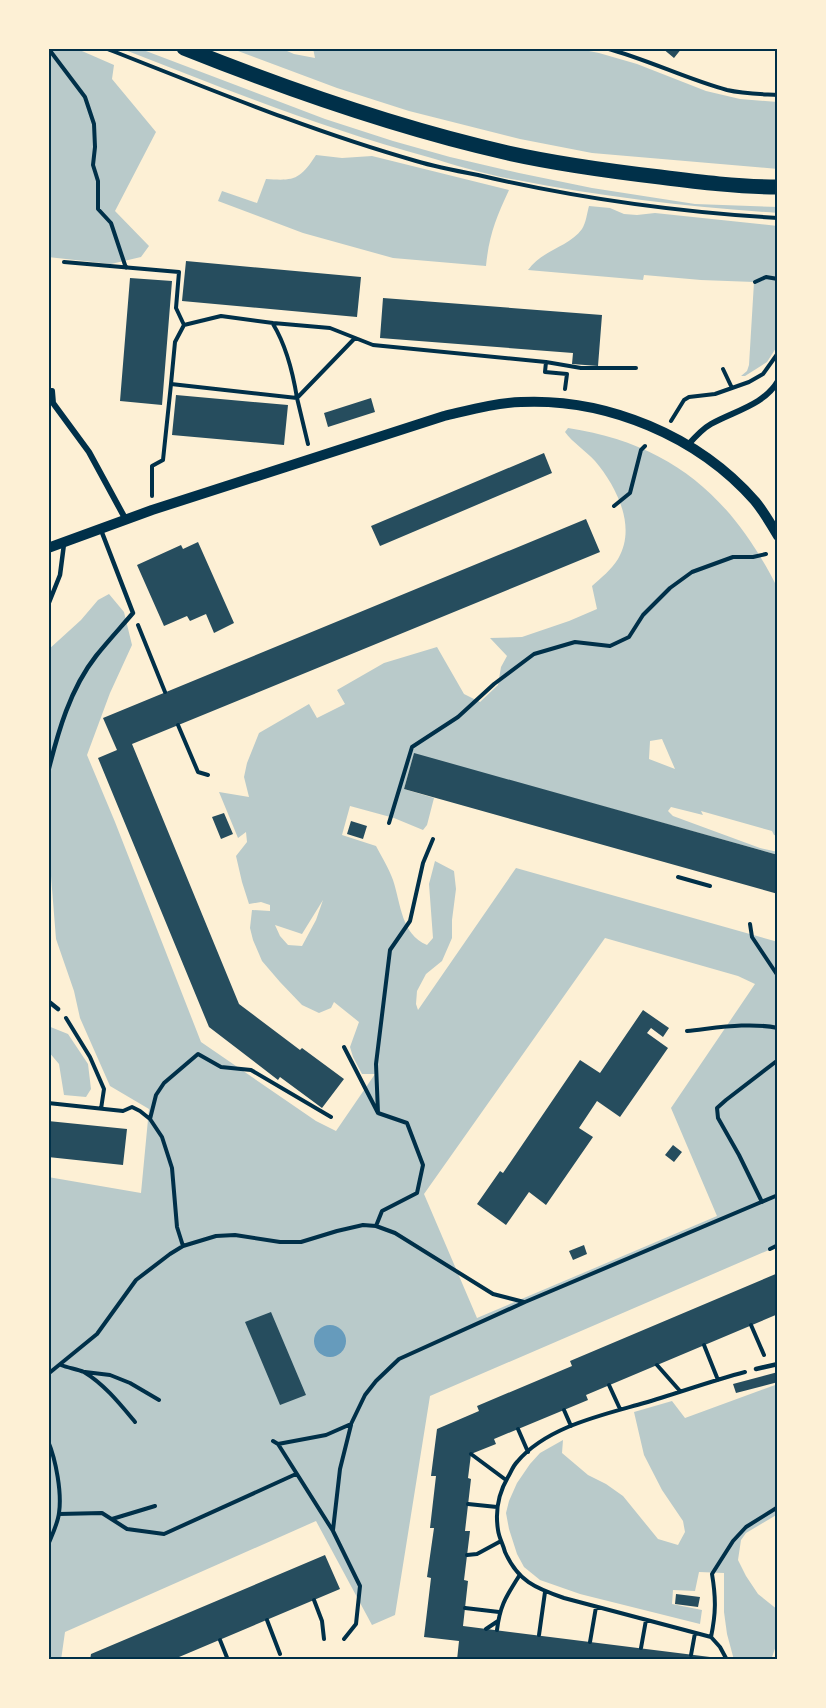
<svg xmlns="http://www.w3.org/2000/svg" width="826" height="1708" font-family="'PT Sans Narrow',sans-serif">
<style>
.green{fill:#b9caca;fill-rule:evenodd}
.water{fill:#669bbc}
.building{fill:#264d5e}
.lines{fill:none;stroke-linecap:round;stroke-linejoin:round}
.path{stroke:#003049;stroke-width:4}
.service{stroke:#003049;stroke-width:4.5}
.minor{stroke:#003049;stroke-width:6}
.tertiary{stroke:#003049;stroke-width:10}
.primary{stroke:#003049;stroke-width:15}
.neatline{fill:none;stroke:#003049;stroke-width:2}
</style>
<rect width="100%" height="100%" fill="#fdf0d5"/>
<path class="green" d="M48,48H75L114,65L112,79L156,132L115,211L149,246L141,257L111,264L48,257Z
M120,48H138L325,119L393,141L450,157L519,173L592,188L695,204L778,207V213C690,207 603,197 517,180C487,175 458,166 428,157C323,128 222,88 120,48Z
M230,48H280L294,54L315,58L313,48H574L599,53L637,64L706,91L740,99L778,102V169L592,153L520,139L409,111L337,88Z
M316,155L342,158L372,156L509,190C496,218 489,235 486,266L393,258L303,233L218,201L222,191L257,203L266,179C294,181 300,180 316,155Z
M589,206L610,208L624,214L637,215L655,213L778,226V345L767,362L745,376H741L747,371L749,365L754,282L701,280L644,275L643,280L528,270C542,250 569,247 582,229C586,223 587,213 589,206Z
M568,428C672,444 732,497 778,589V836L774,835L772,831L701,811L703,815L671,807L668,811L673,816L760,848L778,852V855L414,754L404,789L434,798L427,825L423,830L394,818L350,806L342,835L376,846C382,857 389,869 393,880C401,904 401,934 427,945L433,938L429,884L435,861L454,871L456,889L452,920V938L442,961L426,974L417,991L416,1004L418,1010L516,868L778,942V1246L430,1396L395,1615L372,1625L316,1521L65,1632L61,1660H48V1177L141,1193L149,1109L110,1086L80,1018L74,991L56,939L51,876L48,875V650L81,620L98,600L109,594L124,612L132,645L110,693L87,755L115,822L201,1042L316,1121L336,1131L375,1074H362L353,1057L350,1047L359,1022L334,1002L331,1008L319,1013L302,1005L280,982L262,961L253,940L250,928L252,910L270,911V905L261,902L249,904L242,882L236,856L247,842L246,832L238,838L219,792L249,797L244,777L247,763L259,733L309,704L317,718L345,704L337,690L384,663L437,647L464,694L480,702L498,685L501,667L507,656L490,638L522,637L569,621L597,609L592,586C601,578 611,570 618,559C637,527 617,487 595,461C585,450 573,443 565,432ZM662,739L675,769L649,759L650,741ZM323,900L316,920L302,946L288,945L280,936L275,925L302,934ZM605,938L738,976L755,984L671,1108L717,1216L477,1318L424,1194Z
M48,1026L68,1034L88,1064L91,1089L86,1097L64,1095L59,1064L48,1051Z
M778,1384V1514L746,1533L741,1540L738,1560L746,1576L758,1594L778,1610V1640L771,1660H734L727,1634L724,1612V1573L699,1572L695,1591L673,1590L672,1604L702,1610L700,1624L580,1594L540,1580L524,1567L517,1554L509,1529L506,1513L509,1501L517,1483L530,1464L540,1453L563,1440L562,1453L588,1475L606,1484L623,1496L658,1539L678,1545L685,1532L683,1521L662,1490L644,1455L634,1412L672,1401L685,1418Z"/>
<path class="water" d="M314 1341a16 16 0 1 1 32 0a16 16 0 1 1-32 0Z"/>
<path class="building" d="M662,48H682L674,58Z
M186,261L361,277L357,317L182,301Z
M130,278L172,281L162,405L120,401Z
M383,298L602,315L598,366L572,364L573,353L380,338Z
M176,395L288,405L284,445L172,435Z
M371,398L375,412L328,427L324,413Z
M544,453L552,473L380,546L371,526Z
M586,519L600,552L132,744L239,1004L300,1050L302,1048L344,1079L322,1108L280,1077L278,1080L209,1027L98,758L117,750L103,718Z
M198,542L234,623L214,633L206,614L190,621L187,616L164,626L137,565L181,545L183,549Z
M414,753L778,855V894L404,789Z
M224,813L233,834L221,839L212,817Z
M351,821L367,826L363,839L347,834Z
M643,1010L669,1028L663,1037L651,1028L647,1033L668,1048L620,1117L597,1101L579,1128L593,1137L546,1205L529,1192L506,1225L477,1204L500,1171L503,1173L580,1060L600,1073Z
M48,1121L127,1129L123,1165L48,1157Z
M673,1145L682,1152L674,1162L665,1155Z
M584,1245L587,1254L573,1260L569,1251Z
M778,1273V1314L586,1395L588,1400L494,1439L496,1444L471,1454L468,1478L471,1479L465,1531H470L464,1580L468,1581L463,1626L718,1658V1660H457L459,1641L424,1637L431,1578L427,1577L434,1528H430L436,1476H431L437,1429L479,1411L477,1406L572,1366L570,1361Z
M271,1312L306,1395L280,1405L245,1322Z
M778,1372V1382L736,1393L733,1384Z
M325,1555L340,1589L172,1660H90L91,1654Z
M676,1594L700,1597L698,1607L675,1604Z"/>
<g class="lines">
<path class="path" d="M48,48L85,97L94,124L95,147L93,165L98,181V209L111,223L126,268
M105,48C207,88 310,131 416,161C436,167 457,171 478,175C576,198 677,212 778,218
M605,48C647,59 686,79 727,90C744,94 761,94 778,95
M64,262L179,272L176,308L184,325
M755,282L766,277L778,279
M273,324C287,347 293,373 297,398L355,338
M546,362L545,372L567,374L565,389
M723,369L732,388
M671,421L684,400L689,397L715,394L749,382L763,374L778,353
M308,444L297,398L171,384L175,342L184,325L221,316L273,323L330,328L373,345L546,362L581,368H636
M152,496V466L163,460L171,384
M614,506L630,493L641,450L645,446
M138,625L165,692
M178,725L198,772L208,775
M389,823L412,747L458,717L494,684L534,654L575,642L610,646L629,637L643,615L670,588L692,572L733,557H753L766,554
M678,877L710,886
M750,924L752,937L778,976
M66,1018L90,1057L104,1089L101,1109
M687,1031C717,1028 748,1022 778,1028
M344,1047L378,1113L407,1123L423,1165L417,1193L382,1211L376,1226
M48,1103L123,1111L132,1107L140,1111L150,1119L162,1137L172,1168L177,1227L183,1246
M378,1113L376,1064L390,950L410,921L423,863L433,839
M150,1119L156,1095L164,1083L198,1054L221,1067L251,1070L331,1117
M762,1202L739,1155L718,1118L717,1108L726,1100L778,1060
M770,1249L778,1245
M751,1325L764,1355
M704,1345L718,1380
M61,1365C68,1368 77,1369 84,1372C104,1384 120,1404 135,1422
M657,1365L680,1391
M85,1372L110,1375L130,1383L159,1400
M48,1374L97,1334L136,1280L170,1254L183,1246L216,1236L235,1235L280,1242H301L337,1231L363,1225L376,1226L395,1233L493,1294L524,1302
M609,1385L620,1409
M564,1410L571,1426
M518,1429L528,1452
M48,1441C56,1460 62,1493 59,1513C58,1523 52,1535 48,1545
M273,1441L278,1444
M471,1454L506,1480
M468,1504L497,1507
M59,1514L102,1513L127,1529L164,1534L296,1474
M112,1519L155,1506
M333,1530L340,1469L351,1425
M467,1555L477,1554L501,1541
M314,1600L322,1621L324,1639
M465,1608L499,1612
M267,1620L280,1654
M486,1629L498,1621
M497,1630C500,1605 506,1597 519,1576
M539,1635L545,1592
M711,1637C716,1613 716,1598 712,1574L733,1541L746,1527L778,1507
M344,1639L356,1624L360,1586L333,1531L278,1444L326,1435L351,1424L365,1395L376,1381L399,1359L525,1302L778,1195
M220,1640L228,1660
M590,1642L596,1607
M641,1648L646,1620
M691,1655L695,1633
M173,1659L174,1660
M727,1660L720,1647L711,1637L564,1598C535,1588 518,1581 505,1552C503,1544 499,1538 498,1530C495,1511 498,1494 508,1477C511,1472 513,1466 517,1462C546,1427 602,1415 644,1403C678,1393 711,1381 745,1372"/>
<path class="service" d="M48,605L60,575L64,544
M48,772C58,732 70,689 96,656C108,641 121,627 133,613L101,530
M48,1001L58,1009
M756,1369L778,1364"/>
<path class="minor" d="M52,391L53,403L89,452L126,520
M687,446C694,438 702,429 711,424C734,411 764,405 778,381"/>
<path class="tertiary" d="M48,548L152,510L444,416C470,410 495,403 521,402C607,398 698,436 755,501C764,512 771,524 778,536"/>
<path class="primary" d="M184,48C289,90 397,128 508,153C558,164 609,171 660,177C699,182 739,187 778,187"/>
</g>
<rect width="826" height="1708" fill="none" stroke="#fdf0d5" stroke-width="99"/>
<rect x="50" y="50" width="726" height="1608" class="neatline"/>
</svg>
